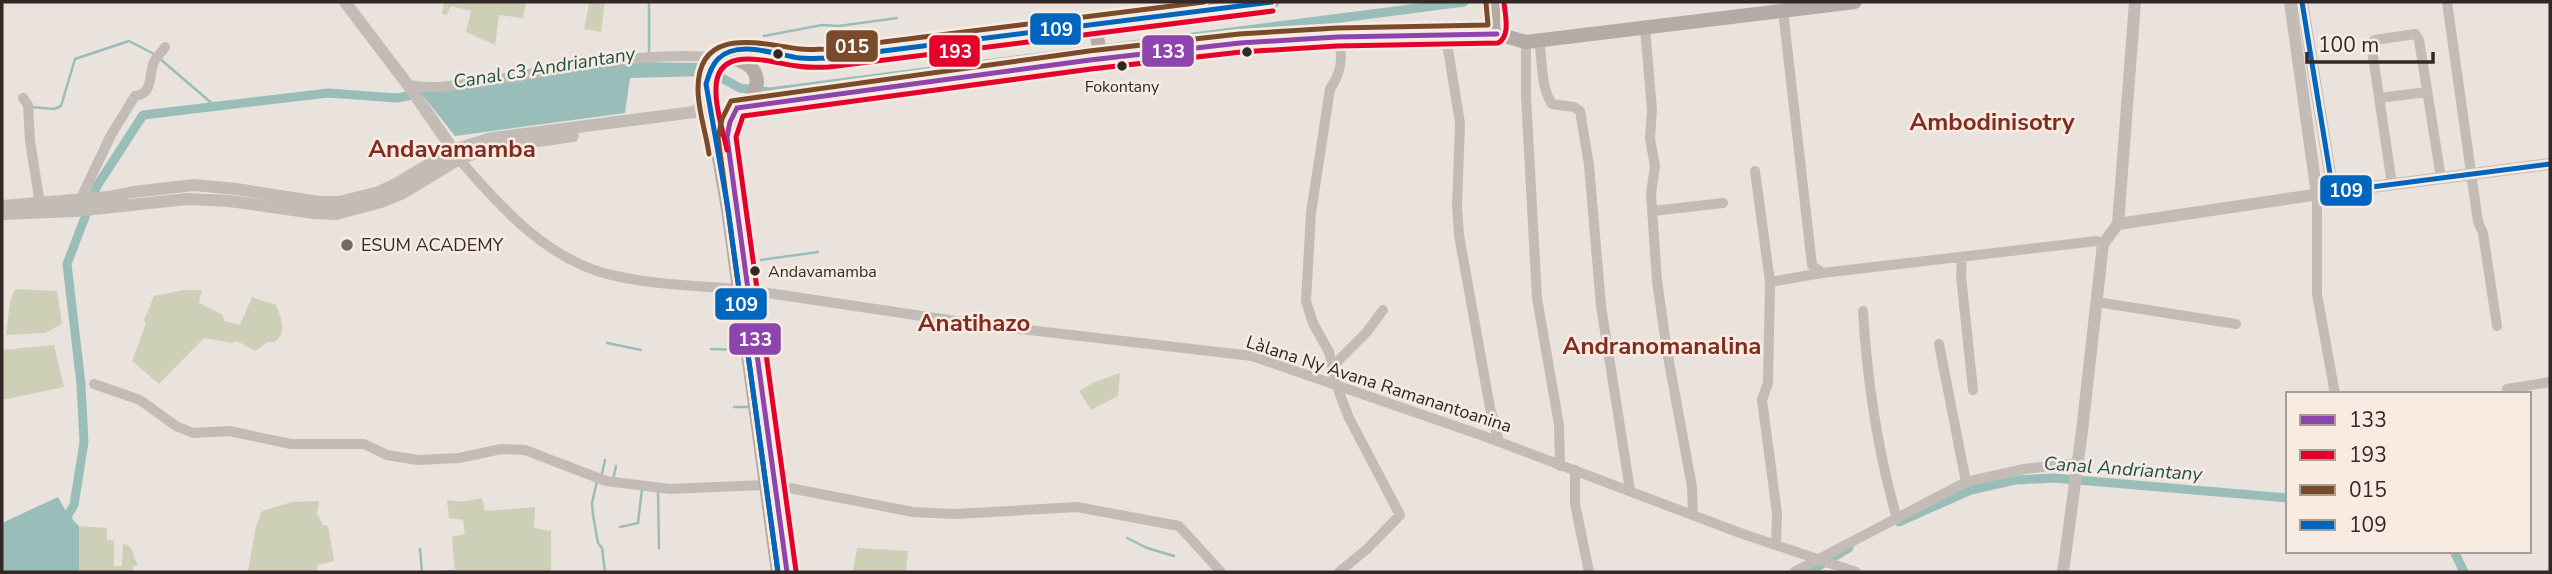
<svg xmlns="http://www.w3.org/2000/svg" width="2552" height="574" font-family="'Nunito Sans',sans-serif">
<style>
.green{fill:#cdcfb6}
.water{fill:#99bdb9}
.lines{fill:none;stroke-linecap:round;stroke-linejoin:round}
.stream{stroke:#99bdb9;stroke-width:2.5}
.canal{stroke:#99bdb9;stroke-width:9}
.minor{stroke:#c3bbb6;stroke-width:10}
.tertiary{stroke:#c3bbb6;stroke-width:12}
.secondary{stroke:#b4aba6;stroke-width:14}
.secondary-bridge{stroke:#b4aba6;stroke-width:14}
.bus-1-casing{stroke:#f8ece2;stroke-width:10}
.bus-2-casing{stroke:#f8ece2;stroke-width:10}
.bus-3-casing{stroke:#f8ece2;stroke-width:10}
.bus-4-casing{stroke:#f8ece2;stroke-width:10}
.bus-1{stroke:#8e44ad;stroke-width:5}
.bus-2{stroke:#e4002b;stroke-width:5}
.bus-3{stroke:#7a4b2a;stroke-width:5}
.bus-4{stroke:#0065bd;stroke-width:5}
.bus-dot{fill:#332825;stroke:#f8ece2;stroke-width:2.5}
.poi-dot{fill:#736965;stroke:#f8ece2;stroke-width:2.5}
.labels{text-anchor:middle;stroke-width:5;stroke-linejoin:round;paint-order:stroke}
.bus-label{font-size:16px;fill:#332825;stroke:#f8ece2}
.poi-label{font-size:18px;fill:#332825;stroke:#f8ece2;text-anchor:start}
.street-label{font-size:18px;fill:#332825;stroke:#f8ece2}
.water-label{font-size:19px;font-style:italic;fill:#1b5351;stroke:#f8ece2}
.district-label{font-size:24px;font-weight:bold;fill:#812c1f;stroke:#f8ece2}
.line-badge{stroke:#f8ece2;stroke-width:2.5}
.badge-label{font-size:19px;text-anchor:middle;font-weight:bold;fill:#fff}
</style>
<rect width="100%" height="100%" fill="#eae2dc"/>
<path class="green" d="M444,2H526L523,18L499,15L495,45L466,32L471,11L451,6L447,15L442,14Z
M572,2H605L601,32L584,29L589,4Z
M15,289L57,291L62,324L45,333L6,335L10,303Z
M184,290H202L199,303L223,315L224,321L240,325L252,297L276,305C281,319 288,330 275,342H268L255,351L237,341L232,343L204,338L159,384L132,361L146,323L144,320L154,296Z
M54,345L64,387L2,400V350Z
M1120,373L1118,396L1091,410L1079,391L1095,382Z
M482,498L485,511L535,507L534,528L551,531V572H455L452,537L465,534L463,520L449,518L447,500L462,502Z
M319,501L317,514L323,525L328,526L334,561L318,565L317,572H248L256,526L262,511L292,502Z
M79,526L107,528V540L114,541V566H122L123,543L131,548L138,566H133V572H79Z
M857,548L908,551L906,572H847L853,570Z"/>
<path class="water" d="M639,62L697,63L712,66L706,76L630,78L625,113L455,136L420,92Z
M58,497L68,515L79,526V572H2V523Z"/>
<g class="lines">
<path class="stream" d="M764,36L822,25L839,26L897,18
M649,53V2
M159,58L215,106
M31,107L54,109L61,106L75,59L129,41L154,54
M761,260L818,252
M607,343L641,350
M711,349L742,350
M734,407H752
M601,478L605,460
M613,480L616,466
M597,481L592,503L593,515L598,543L602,548L605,572
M658,491L659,548
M620,527L638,523L642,489
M1127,538L1147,548L1174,556
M420,549L422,572
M442,572L453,571"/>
<path class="canal" d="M707,70L740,88L770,92L1464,2
M1899,522L1971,490L2015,480L2054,478L2288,498
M68,527V515L74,505L84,442L81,384L67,264L97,186L143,115L328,93L397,98L417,94
M2454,551L2464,572
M1809,572L1849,548"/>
<path class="minor" d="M2447,2L2478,222L2483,233L2497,326
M1783,11L1812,265L1822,273L2097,241L2103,244
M1645,28L1652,110L1650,139L1655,166L1651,194L1657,281L1667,351L1692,487L1693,514
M1440,35L1448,49L1460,123L1457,206L1459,235L1490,408L1499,441
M1337,37C1344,56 1342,72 1330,89L1311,213L1306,301L1313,323L1329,352L1336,384L1349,418L1400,515L1367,549L1339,572
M1539,41C1543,62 1540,85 1552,104L1574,107L1580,111L1589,165L1601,306L1630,490
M1526,42V96L1537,298L1559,425L1560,466
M408,85C439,91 473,82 504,78C575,67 653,50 724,58
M23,98L28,105L30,141L40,204
M2379,98L2427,92
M459,159C501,208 550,263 616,276C656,285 699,286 739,289
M1755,171L1770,282L1768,383L1762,400L1777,513L1776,545
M2392,184L2371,43L2375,40L2415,34L2419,40L2441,178
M2317,195V294L2335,394
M80,200L111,135L135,96C154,93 148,76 154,62C156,57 162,52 165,47
M1653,211L1723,203
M1962,258L1961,276L1973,390
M1770,282L1822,273
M748,290L969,323L1252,356L1481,435L1740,533L1856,572
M2097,302L2236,324
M1863,311C1867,380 1878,452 1897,519
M1939,344L1966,482
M1333,366L1366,333L1383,310
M94,384L140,400L176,426L193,433L229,431L291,444H364L387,455L418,460L459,458L501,449L525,450L606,481L670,489L766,485
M2507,389L2550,382
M1575,470V504L1589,572
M774,485L913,512L955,514L1077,507L1179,526L1221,572
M1794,572L1966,482L2024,469L2077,463"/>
<path class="tertiary" d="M345,2L408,85L456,154
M2290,2L2317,195
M2302,2L2333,192
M2,206L109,197L133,192L194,185L236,189L319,202H339L379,192L396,184L453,150L492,138L694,112L707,102V92
M2,214L75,211L187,199L230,201L314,213L336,214L381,202L401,194L459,159L489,148L573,136
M2118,224L2333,192L2550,164
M2063,572L2082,431L2103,244L2118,224L2135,2"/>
<path class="secondary" d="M1485,34L1493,30V2
M724,55C740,61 756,63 757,82
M718,57L733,51L754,49L801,58H828L1272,2
M708,77L706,84L728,209L778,572
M737,108L1090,60L1240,43L1337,37L1485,34H1497L1526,42L1855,2
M735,195C731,166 721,134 737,108"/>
<path class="secondary-bridge" d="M1097,36L1101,61
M708,77L718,57
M750,106L757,82"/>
<defs>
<path id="bus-1" d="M737,108L1090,60L1240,43L1337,37L1497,34
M737,108L730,122L727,137L787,572"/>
<path id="bus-2" d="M727,150C723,131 716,111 716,92C714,43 767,62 797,66C807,68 818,67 829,67L1273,11
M796,571L736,137L743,116L1091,69L1241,52L1337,46L1498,43C1511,36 1505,15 1504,2"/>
<path id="bus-3" d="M709,154C706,132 698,111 698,89C698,25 760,44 800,49C809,50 818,49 827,49L1204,2
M778,572L718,138L722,119L731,101L1089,51L1239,34L1337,28L1488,25L1486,3"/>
<path id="bus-4" d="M2302,2L2333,192L2550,164
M778,572L728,209L706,84C709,75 711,66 718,59C738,39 776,55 800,58C809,59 819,58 828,58L1272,2"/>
</defs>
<use href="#bus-1" class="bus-1-casing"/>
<use href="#bus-2" class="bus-2-casing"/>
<use href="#bus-3" class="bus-3-casing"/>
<use href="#bus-4" class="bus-4-casing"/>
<use href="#bus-1" class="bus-1"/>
<use href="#bus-2" class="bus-2"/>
<use href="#bus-3" class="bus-3"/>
<use href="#bus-4" class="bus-4"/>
</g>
<g class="bus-dot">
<circle cx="1247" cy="52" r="6"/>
<circle cx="778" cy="54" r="6"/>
<circle cx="1122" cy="66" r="6"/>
<circle cx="755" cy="271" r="6"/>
</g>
<circle class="poi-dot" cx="347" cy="245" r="7"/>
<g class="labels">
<g class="bus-label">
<text x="1122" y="92">Fokontany</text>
<text x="768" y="277" text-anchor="start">Andavamamba</text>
</g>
<g class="poi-label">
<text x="361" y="251">ESUM ACADEMY</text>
</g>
<g class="street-label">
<text transform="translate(1379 384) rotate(18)" y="6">Làlana Ny Avana Ramanantoanina</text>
</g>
<g class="water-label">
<text transform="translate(544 67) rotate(-9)" y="7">Canal c3 Andriantany</text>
<text transform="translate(2123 468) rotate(4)" y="7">Canal Andriantany</text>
</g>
<g class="district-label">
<text x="1992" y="130">Ambodinisotry</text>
<text x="452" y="157">Andavamamba</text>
<text x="974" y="331">Anatihazo</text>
<text x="1662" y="354">Andranomanalina</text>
</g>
</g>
<g class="line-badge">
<rect x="1029" y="12" width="53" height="34" rx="7" fill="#0065bd"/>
<rect x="825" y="29" width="54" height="34" rx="7" fill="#7a4b2a"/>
<rect x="928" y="34" width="53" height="34" rx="7" fill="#e4002b"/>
<rect x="1141" y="34" width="54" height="34" rx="7" fill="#8e44ad"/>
<rect x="2319" y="174" width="54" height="33" rx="7" fill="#0065bd"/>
<rect x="714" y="287" width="54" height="34" rx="7" fill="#0065bd"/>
<rect x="728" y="322" width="54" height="34" rx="7" fill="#8e44ad"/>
</g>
<g class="badge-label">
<text x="1056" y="36">109</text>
<text x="852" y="53">015</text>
<text x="955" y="58">193</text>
<text x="1168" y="58">133</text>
<text x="2346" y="197">109</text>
<text x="741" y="311">109</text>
<text x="755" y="346">133</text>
</g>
<rect width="2552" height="574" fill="none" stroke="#332825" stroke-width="7"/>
<rect x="2286" y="392" width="245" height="161" fill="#f8ece2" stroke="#a99e96" stroke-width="2"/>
<rect x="2300" y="415" width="35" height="10" fill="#8e44ad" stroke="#a99e96" stroke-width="2"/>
<text x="2349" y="427" font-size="21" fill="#332825">133</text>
<rect x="2300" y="450" width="35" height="10" fill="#e4002b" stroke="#a99e96" stroke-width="2"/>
<text x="2349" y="462" font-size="21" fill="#332825">193</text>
<rect x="2300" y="485" width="35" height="10" fill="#7a4b2a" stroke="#a99e96" stroke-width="2"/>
<text x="2349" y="497" font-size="21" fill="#332825">015</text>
<rect x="2300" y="520" width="35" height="10" fill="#0065bd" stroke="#a99e96" stroke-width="2"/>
<text x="2349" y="532" font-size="21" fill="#332825">109</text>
<path d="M2307 52v10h126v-10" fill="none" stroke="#332825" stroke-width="3.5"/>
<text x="2318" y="52" font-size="21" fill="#332825" stroke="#f8ece2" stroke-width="5" paint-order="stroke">100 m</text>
</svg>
